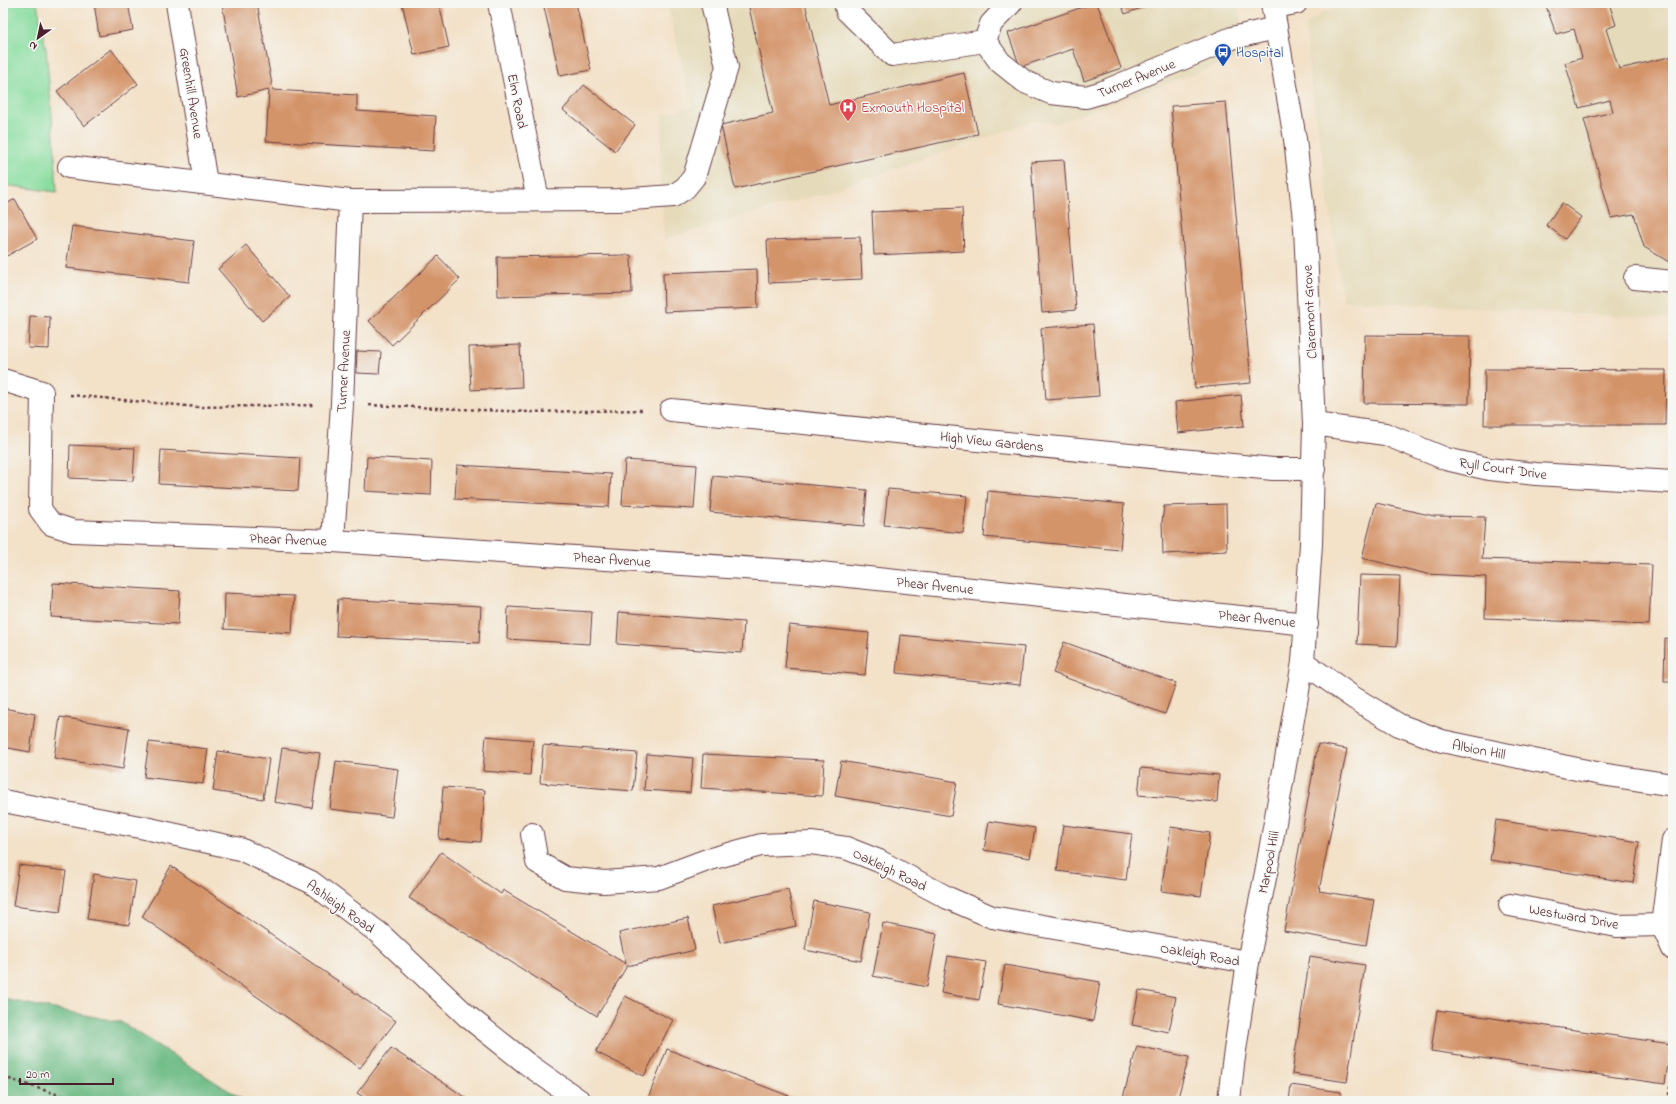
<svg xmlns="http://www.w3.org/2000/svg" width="1676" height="1104" viewBox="0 0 1676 1104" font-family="'Indie Flower',sans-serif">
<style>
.built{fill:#e5daba}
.green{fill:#88dd9f;stroke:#697e65}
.forest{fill:#6ebc86;stroke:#5c6e58}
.building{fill:#d4946a}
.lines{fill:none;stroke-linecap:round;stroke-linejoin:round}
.minor-casing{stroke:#633c43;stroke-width:24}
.path{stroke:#633c43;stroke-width:2.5;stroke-dasharray:3 3;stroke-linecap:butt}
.minor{stroke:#fff;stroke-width:22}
.labels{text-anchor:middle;stroke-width:3;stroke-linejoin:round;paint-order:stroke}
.transit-label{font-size:14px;fill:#164399;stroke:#f6f6f2;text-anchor:start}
.street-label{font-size:14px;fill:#4a1f2b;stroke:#f6f6f2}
.health-label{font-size:14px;fill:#be3a42;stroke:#f6f6f2;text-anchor:start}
</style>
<rect width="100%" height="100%" fill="#f6f6f2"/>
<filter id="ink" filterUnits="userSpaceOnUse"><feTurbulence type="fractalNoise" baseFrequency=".025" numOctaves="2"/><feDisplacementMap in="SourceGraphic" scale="8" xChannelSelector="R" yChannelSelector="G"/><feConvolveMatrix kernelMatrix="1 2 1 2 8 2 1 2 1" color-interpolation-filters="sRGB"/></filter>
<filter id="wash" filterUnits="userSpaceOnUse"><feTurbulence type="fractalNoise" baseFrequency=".012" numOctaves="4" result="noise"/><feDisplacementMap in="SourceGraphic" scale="16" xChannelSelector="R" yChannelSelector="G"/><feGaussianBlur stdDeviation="0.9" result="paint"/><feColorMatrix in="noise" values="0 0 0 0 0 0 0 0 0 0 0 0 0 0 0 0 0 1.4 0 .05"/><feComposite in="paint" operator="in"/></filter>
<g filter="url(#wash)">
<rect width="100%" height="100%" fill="#f3e1c8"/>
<g class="built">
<polygon points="667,3 1237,3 1249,54 1054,124 1037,120 827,192 664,239 660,172 663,115 692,106"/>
<polygon points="1365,3 1673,3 1673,318 1618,316 1343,300 1309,70 1306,25 1324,11"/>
</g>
<polygon class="green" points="3,3 37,3 46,49 54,138 57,192 3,185"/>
<polygon class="forest" points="3,999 121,1022 245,1101 3,1101"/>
<g id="blocks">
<g class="building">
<polygon points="94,3 128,3 133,30 99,36"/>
<polygon points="222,3 257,3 273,90 357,95 357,111 436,116 434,151 266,141 269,90 238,97"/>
<polygon points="402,3 439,3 449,47 414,55"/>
<polygon points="543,3 576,3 591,70 560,76"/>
<polygon points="748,3 805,3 829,105 964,73 978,134 735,189 721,125 773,113"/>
<polygon points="1094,3 1097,3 1121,68 1084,81 1073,49 1020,67 1008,33"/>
<polygon points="1121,3 1155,3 1125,14"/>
<polygon points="1545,3 1609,3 1616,25 1606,29 1619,69 1673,56 1673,261 1669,262 1644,247 1634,214 1611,218 1584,119 1613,112 1610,100 1579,108 1565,63 1582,58 1574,29 1556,34"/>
<polygon points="111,49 138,84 84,126 57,91"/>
<polygon points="584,85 635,125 615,151 563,110"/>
<polygon points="1226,102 1251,383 1195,388 1171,106"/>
<polygon points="1064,160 1076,310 1042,313 1031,162"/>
<polygon points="15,199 37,239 3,258 3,206"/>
<polygon points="1562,203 1581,217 1565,239 1546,225"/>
<polygon points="962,208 964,251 874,255 872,212"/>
<polygon points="72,226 194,241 189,282 66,268"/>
<polygon points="860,237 862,279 769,283 767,240"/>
<polygon points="246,245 290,297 262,321 218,269"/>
<polygon points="631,255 632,293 498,296 497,257"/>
<polygon points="438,256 460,279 392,345 369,321"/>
<polygon points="757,269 758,308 664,312 663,273"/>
<polygon points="30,316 50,317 49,349 28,348"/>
<polygon points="1093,324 1099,396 1046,400 1041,328"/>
<polygon points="1365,335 1470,336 1469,404 1364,403"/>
<polygon points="520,345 522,387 471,390 469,347"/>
<polygon points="357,351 381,352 379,374 356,373"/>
<polygon points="1485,369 1666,370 1665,425 1484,425"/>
<polygon points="1241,395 1244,426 1178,433 1175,402"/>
<polygon points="70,445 135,448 133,481 69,478"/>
<polygon points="161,450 300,458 298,491 159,484"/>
<polygon points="367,457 432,461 431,495 365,491"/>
<polygon points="625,460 697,465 694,509 622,505"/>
<polygon points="457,465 611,474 609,507 455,499"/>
<polygon points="713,476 867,490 864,526 710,512"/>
<polygon points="888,489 967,496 963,533 884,525"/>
<polygon points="988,491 1124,504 1120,550 984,537"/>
<polygon points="1376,503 1434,516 1485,517 1482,559 1652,565 1649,625 1485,618 1486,577 1427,574 1362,558"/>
<polygon points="1226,504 1227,551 1163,554 1162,522 1164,506"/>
<polygon points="1360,575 1400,576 1397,646 1357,644"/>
<polygon points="53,583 180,591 178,624 51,617"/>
<polygon points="225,593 294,596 292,633 224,629"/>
<polygon points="338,599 481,606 479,643 336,636"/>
<polygon points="508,607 592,612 590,644 507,639"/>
<polygon points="619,612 744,622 742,653 617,644"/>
<polygon points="789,625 869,633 865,675 785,668"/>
<polygon points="900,635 1024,647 1020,685 896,673"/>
<polygon points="1665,638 1673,639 1673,681 1664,681"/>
<polygon points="1064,642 1176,683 1165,714 1053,673"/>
<polygon points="3,708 35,714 30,752 3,747"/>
<polygon points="60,717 129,728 123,769 54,758"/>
<polygon points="486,736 533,740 530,775 483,771"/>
<polygon points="149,742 208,749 203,784 144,777"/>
<polygon points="1318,744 1347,749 1319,891 1374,900 1366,945 1284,931"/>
<polygon points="543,745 637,753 633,791 540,783"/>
<polygon points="282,748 320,753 312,808 274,802"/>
<polygon points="218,751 269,759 263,799 213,791"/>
<polygon points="647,754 693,758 690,793 644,790"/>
<polygon points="703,754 824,760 822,796 701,788"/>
<polygon points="336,761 398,769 392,817 330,809"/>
<polygon points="841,761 957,782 951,816 835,796"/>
<polygon points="1141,768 1219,775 1217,802 1138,795"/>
<polygon points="443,787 485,790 481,842 439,839"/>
<polygon points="1496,820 1639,842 1633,883 1490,860"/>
<polygon points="989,821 1035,828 1030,858 984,850"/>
<polygon points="1063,825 1132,834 1126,880 1057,871"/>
<polygon points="1171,827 1210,833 1201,896 1161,891"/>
<polygon points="441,852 501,894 503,890 626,964 619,933 688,918 695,950 627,966 597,1016 409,898"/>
<polygon points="19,865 66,871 60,912 13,906"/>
<polygon points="171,866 396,1021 360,1068 142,917"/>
<polygon points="94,874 136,881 129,925 87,919"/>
<polygon points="788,889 796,926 720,943 712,906"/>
<polygon points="814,901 870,912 861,961 805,950"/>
<polygon points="883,923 937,934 927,987 873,976"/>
<polygon points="948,956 986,962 979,1000 941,993"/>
<polygon points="1310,956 1365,965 1347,1082 1292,1074"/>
<polygon points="1005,965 1100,982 1093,1021 998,1004"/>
<polygon points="1139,990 1176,997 1169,1032 1132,1025"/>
<polygon points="625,996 673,1020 644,1076 596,1052"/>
<polygon points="1437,1010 1671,1044 1665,1084 1431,1051"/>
<polygon points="1137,1046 1189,1057 1177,1101 1122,1101"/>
<polygon points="391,1048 471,1101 370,1101 357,1093"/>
<polygon points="667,1049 802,1101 647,1101"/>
<polygon points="1291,1085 1341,1092 1340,1101 1289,1101"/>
</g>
</g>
</g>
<g filter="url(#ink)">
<use href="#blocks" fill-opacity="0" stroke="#633c43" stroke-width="1"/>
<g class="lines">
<defs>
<g id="minor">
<polyline points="177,3 206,183"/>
<polyline points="499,3 538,200"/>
<polyline points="845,3 847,11 892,55 985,41"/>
<polyline points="1011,3 991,24 985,41 1000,62 1025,82 1051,93 1086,97 1103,92 1232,38 1276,28"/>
<polyline points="1273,7 1296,3"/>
<polyline points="69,167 350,201 618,200 673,196 685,188 694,177 727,67 712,3"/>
<polyline points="1635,278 1673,282"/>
<polyline points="3,380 42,392 40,509 51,524 73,531 333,541 820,573 1307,624"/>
<polyline points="671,410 1273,469 1314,469"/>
<polyline points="1314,424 1385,434 1446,459 1489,469 1536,474 1673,482"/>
<polyline points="333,541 342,404 350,201"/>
<polyline points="1303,662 1354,698 1399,725 1442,741 1601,774 1673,785"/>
<polyline points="3,801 145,828 240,849 311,882 380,934 467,1016 526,1063 580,1101"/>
<polyline points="532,834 537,862 565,878 604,882 659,878 707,860 761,845 811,843 846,848 879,861 948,898 992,917 1248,962"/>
<polyline points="1673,840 1662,925 1673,949"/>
<polyline points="1510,905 1617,926 1662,925"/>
<polyline points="1229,1101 1233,1064 1248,962 1267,868 1303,662 1311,544 1314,424 1305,228 1295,139 1272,3"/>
</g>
</defs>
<use href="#minor" class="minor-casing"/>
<g class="path">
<polyline points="70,395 198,407 314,405"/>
<polyline points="369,405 528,412 644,410"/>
<polyline points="3,1077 78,1101"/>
<polyline points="1668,1101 1673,1068"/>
</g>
<use href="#minor" class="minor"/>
</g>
</g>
<defs>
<symbol id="bus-pin" viewBox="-11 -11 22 30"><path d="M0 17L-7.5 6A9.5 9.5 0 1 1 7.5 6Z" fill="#1a4fb4" stroke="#f6f6f2"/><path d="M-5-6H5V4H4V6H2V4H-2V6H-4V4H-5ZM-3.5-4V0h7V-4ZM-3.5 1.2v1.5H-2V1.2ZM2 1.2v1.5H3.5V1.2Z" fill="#fff"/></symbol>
<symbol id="hospital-pin" viewBox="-11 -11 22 30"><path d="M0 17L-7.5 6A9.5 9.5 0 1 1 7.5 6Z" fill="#e0444e" stroke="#f6f6f2"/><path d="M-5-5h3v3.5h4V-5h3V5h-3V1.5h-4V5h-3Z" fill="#fff"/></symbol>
</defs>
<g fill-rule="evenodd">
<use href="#bus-pin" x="1213" y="42" width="20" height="27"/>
<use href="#hospital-pin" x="838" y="97" width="20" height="27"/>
</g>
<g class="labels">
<g class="transit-label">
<text x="1236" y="57">Hospital</text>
</g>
<g class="street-label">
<text transform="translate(1136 78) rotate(-22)" y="5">Turner Avenue</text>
<text transform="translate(192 93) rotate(81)" y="5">Greenhill Avenue</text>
<text transform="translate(518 101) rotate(79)" y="5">Elm Road</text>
<text transform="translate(1309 312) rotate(-93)" y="5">Claremont Grove</text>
<text transform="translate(343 371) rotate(-87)" y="5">Turner Avenue</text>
<text transform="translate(992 441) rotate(6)" y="5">High View Gardens</text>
<text transform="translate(1503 468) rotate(8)" y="5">Ryll Court Drive</text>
<text transform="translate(288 539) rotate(2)" y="5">Phear Avenue</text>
<text transform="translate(612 559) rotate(4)" y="5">Phear Avenue</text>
<text transform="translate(935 585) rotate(6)" y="5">Phear Avenue</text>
<text transform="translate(1257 618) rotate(6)" y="5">Phear Avenue</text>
<text transform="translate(1479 749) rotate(11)" y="5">Albion Hill</text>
<text transform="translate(1268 862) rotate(-79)" y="5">Marpool Hill</text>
<text transform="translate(890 869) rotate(26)" y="5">Oakleigh Road</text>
<text transform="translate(341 906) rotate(36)" y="5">Ashleigh Road</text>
<text transform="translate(1574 916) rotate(10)" y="5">Westward Drive</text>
<text transform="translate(1200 954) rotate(10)" y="5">Oakleigh Road</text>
</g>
<g class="health-label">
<text x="861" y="112">Exmouth Hospital</text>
</g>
</g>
<rect width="1676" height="1104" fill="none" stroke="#f6f6f2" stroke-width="16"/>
<g transform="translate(38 38) rotate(213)" stroke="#f6f6f2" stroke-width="3" paint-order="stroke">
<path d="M0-3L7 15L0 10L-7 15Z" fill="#4a1f2b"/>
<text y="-6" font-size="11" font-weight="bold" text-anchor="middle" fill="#4a1f2b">N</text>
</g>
<path d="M20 1078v6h93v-6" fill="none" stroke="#4a1f2b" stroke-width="2"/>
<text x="26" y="1078" font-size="12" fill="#4a1f2b" stroke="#f6f6f2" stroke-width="3" paint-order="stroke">20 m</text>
</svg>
